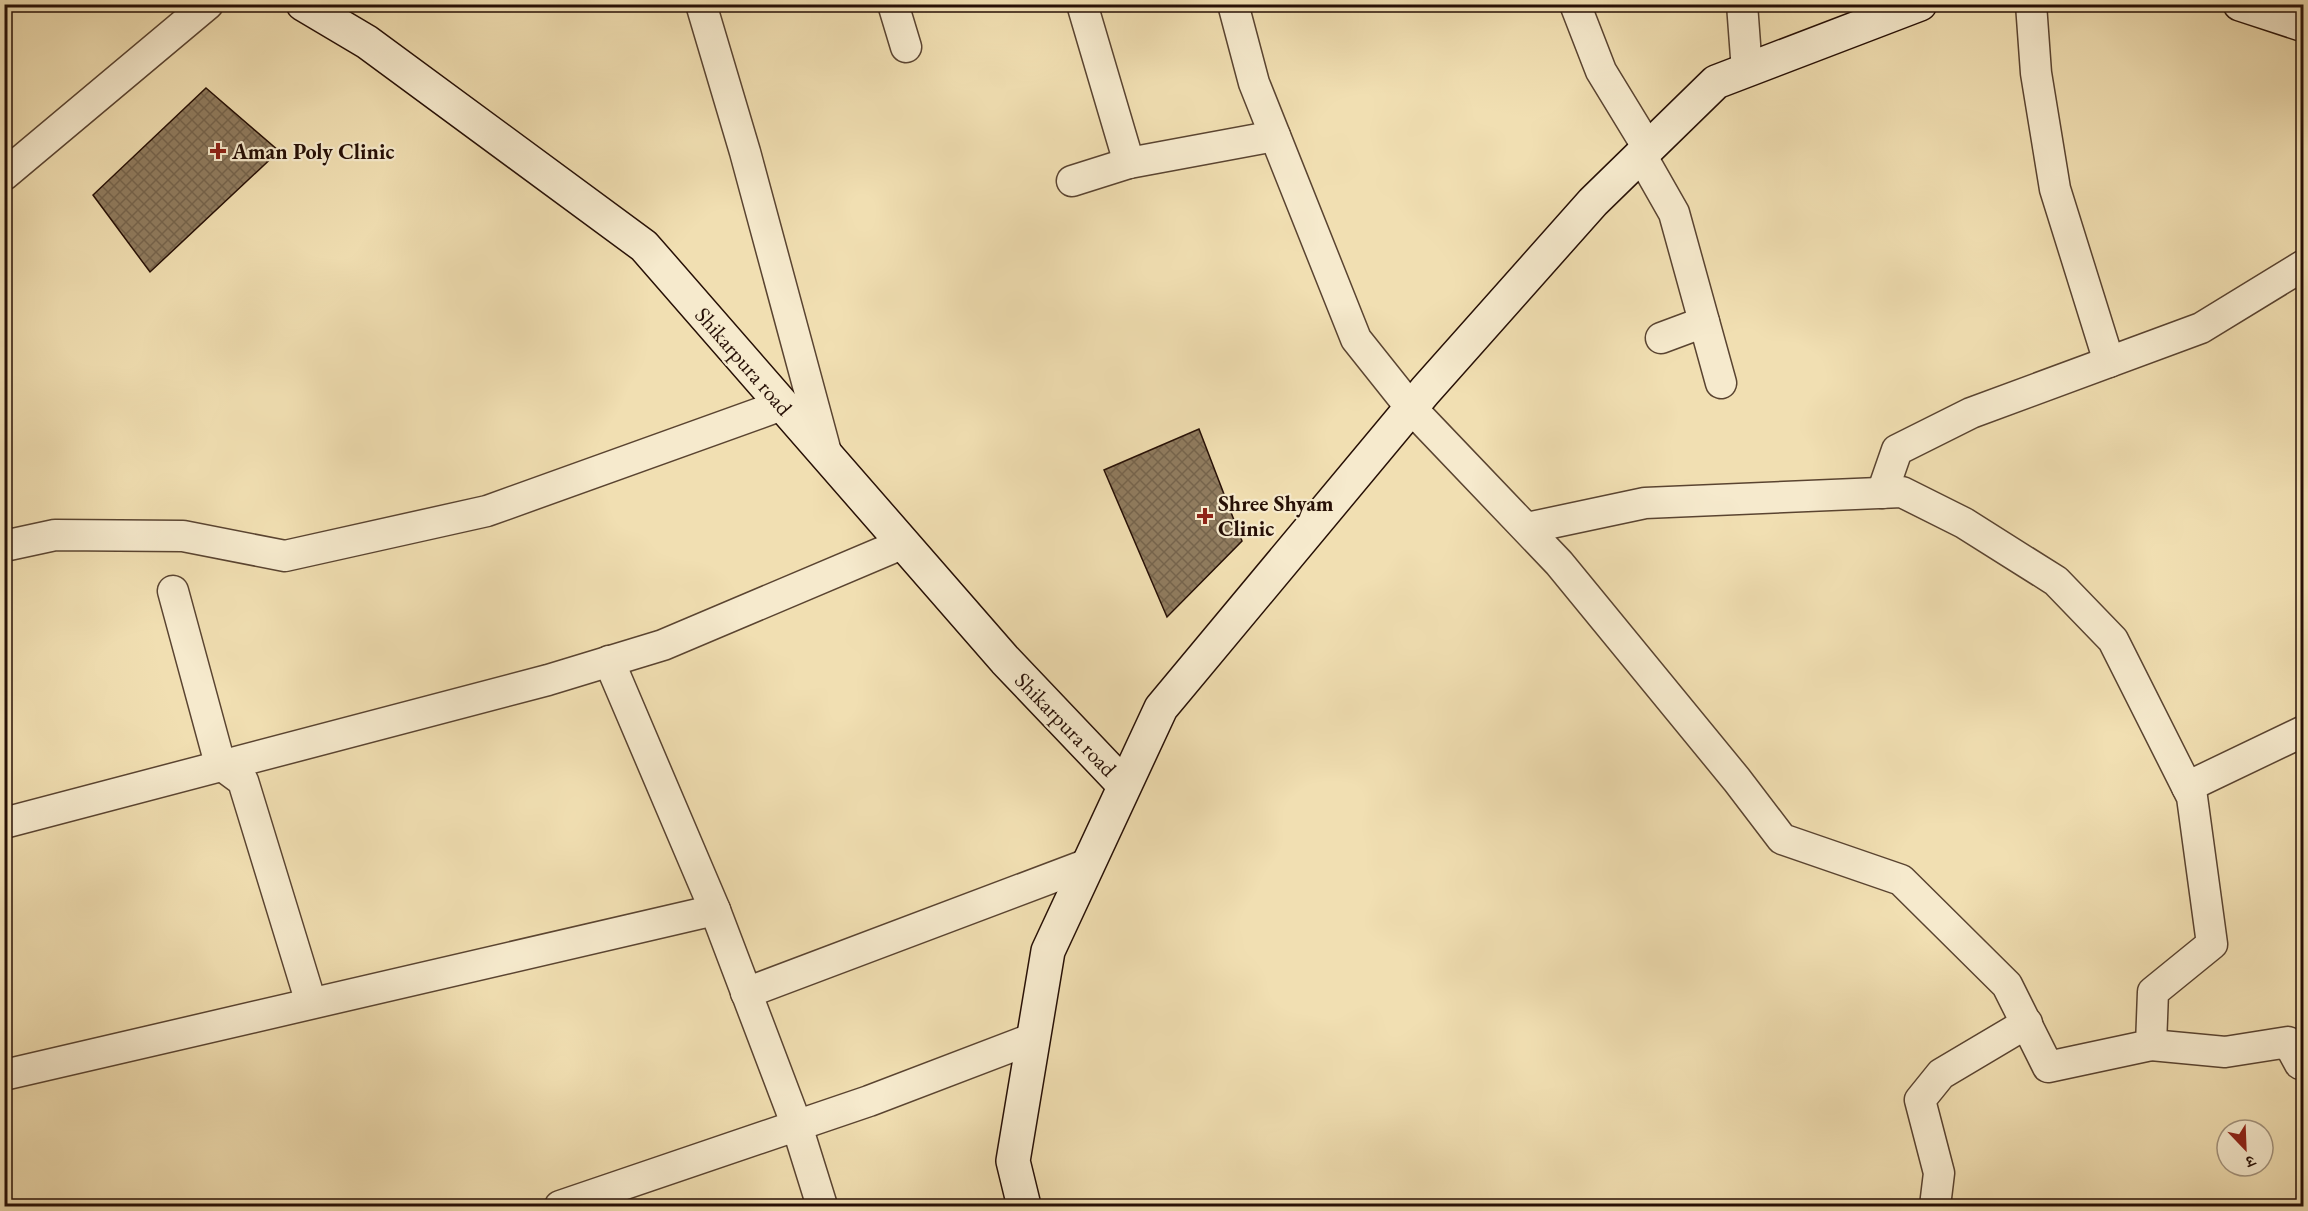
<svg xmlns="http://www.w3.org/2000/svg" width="2308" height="1211" viewBox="0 0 2308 1211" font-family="'EB Garamond','Noto Serif Devanagari',serif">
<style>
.building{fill:url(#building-cross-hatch);stroke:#271006;stroke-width:1.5}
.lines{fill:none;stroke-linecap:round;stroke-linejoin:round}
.street-casing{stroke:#5a4431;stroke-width:33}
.secondary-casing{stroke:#271006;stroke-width:36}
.street{stroke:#f6eacd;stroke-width:30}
.secondary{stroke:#f6eacd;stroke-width:33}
.poi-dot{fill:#8f2418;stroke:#f6eacd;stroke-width:2}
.labels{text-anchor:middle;stroke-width:4.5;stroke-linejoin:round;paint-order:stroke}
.poi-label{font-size:22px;font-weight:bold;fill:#271006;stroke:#f6eacd;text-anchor:start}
.street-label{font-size:22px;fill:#271006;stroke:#f6eacd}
</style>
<defs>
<pattern id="building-cross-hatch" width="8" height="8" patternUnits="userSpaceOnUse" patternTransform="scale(1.5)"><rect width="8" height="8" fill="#907c5f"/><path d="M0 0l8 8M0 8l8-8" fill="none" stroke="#76644c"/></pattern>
</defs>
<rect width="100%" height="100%" fill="#f1dfb2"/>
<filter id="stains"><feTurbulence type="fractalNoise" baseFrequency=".00333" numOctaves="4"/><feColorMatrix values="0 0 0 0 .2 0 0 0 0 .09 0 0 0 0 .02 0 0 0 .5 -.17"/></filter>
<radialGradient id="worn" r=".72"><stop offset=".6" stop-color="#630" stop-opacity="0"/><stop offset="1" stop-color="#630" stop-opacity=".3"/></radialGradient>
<g class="building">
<polygon points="206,88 279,151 150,272 93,195"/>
<polygon points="1199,429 1242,541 1167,617 1104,470"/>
</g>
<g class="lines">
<defs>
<g id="street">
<polyline points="701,4 745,152 827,456"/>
<polyline points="893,4 906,47"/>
<polyline points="1082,4 1129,163"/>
<polyline points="1233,4 1254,83 1356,339 1411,408 1559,563 1737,780 1782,839 1901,880 2007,985 2048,1067 2151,1045 2153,992 2212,944 2192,797 2113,640 2056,581 1964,523 1902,492 1645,503 1527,528"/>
<polyline points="1575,4 1601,71 1648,148"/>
<polyline points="1742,4 1747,71"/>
<polyline points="2031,4 2036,73 2055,189 2109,362"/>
<polyline points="1641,155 1674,213 1721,383"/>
<polyline points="4,175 208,4"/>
<polyline points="1072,181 1129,163 1275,136"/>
<polyline points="1661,338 1704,322"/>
<polyline points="1882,493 1897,450 1971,413 2201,328 2304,265"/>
<polyline points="4,546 55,535 183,536 285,556 487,511 782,405"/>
<polyline points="173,591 220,764 243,781 311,1003"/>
<polyline points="609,661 715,910"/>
<polyline points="2187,787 2304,731"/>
<polyline points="4,823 548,680 663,645 904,543"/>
<polyline points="746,993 1088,864"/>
<polyline points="2151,1045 2225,1052 2288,1042 2300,1064 2304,1063"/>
<polyline points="4,1075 715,910 797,1126 822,1206"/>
<polyline points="560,1206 869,1101 1034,1038"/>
<polyline points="1935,1206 1939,1173 1920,1100 1941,1074 2027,1023"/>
</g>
<g id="secondary">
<polyline points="303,4 367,42 644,246 1005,660 1124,785"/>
<polyline points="2240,4 2304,25"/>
<polyline points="1024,1206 1013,1161 1048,951 1161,708 1425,391 1593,202 1716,82 1920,4"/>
</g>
</defs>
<use href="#street" class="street-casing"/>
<use href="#secondary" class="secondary-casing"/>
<use href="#street" class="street"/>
<use href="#secondary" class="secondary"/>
</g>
<g class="poi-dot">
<path d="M215 142h6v6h6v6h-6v6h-6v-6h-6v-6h6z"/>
<path d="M1202 507h6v6h6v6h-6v6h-6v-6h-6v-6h6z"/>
</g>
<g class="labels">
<g class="poi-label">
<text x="232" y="159">Aman Poly Clinic</text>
<text x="1218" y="511">Shree Shyam<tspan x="1218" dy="25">Clinic</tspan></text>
</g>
<g class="street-label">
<text transform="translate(744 361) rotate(49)" y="8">Shikarpura road</text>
<text transform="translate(1066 724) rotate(46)" y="8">Shikarpura road</text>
</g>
</g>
<rect width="2308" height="1211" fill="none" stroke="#f1dfb2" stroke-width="24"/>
<rect x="6" y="6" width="2296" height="1199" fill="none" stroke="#271006" stroke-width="3"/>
<rect x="12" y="12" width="2284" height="1187" fill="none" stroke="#271006" stroke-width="1.5"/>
<g transform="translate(2245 1148) rotate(157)"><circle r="28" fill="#f6eacd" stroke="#a3937d" stroke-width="1.5"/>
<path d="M0-4.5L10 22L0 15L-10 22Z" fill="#8f2418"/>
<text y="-9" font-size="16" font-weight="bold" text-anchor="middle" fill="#271006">उ</text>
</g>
<rect width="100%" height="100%" filter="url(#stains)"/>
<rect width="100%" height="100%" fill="url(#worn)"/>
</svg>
